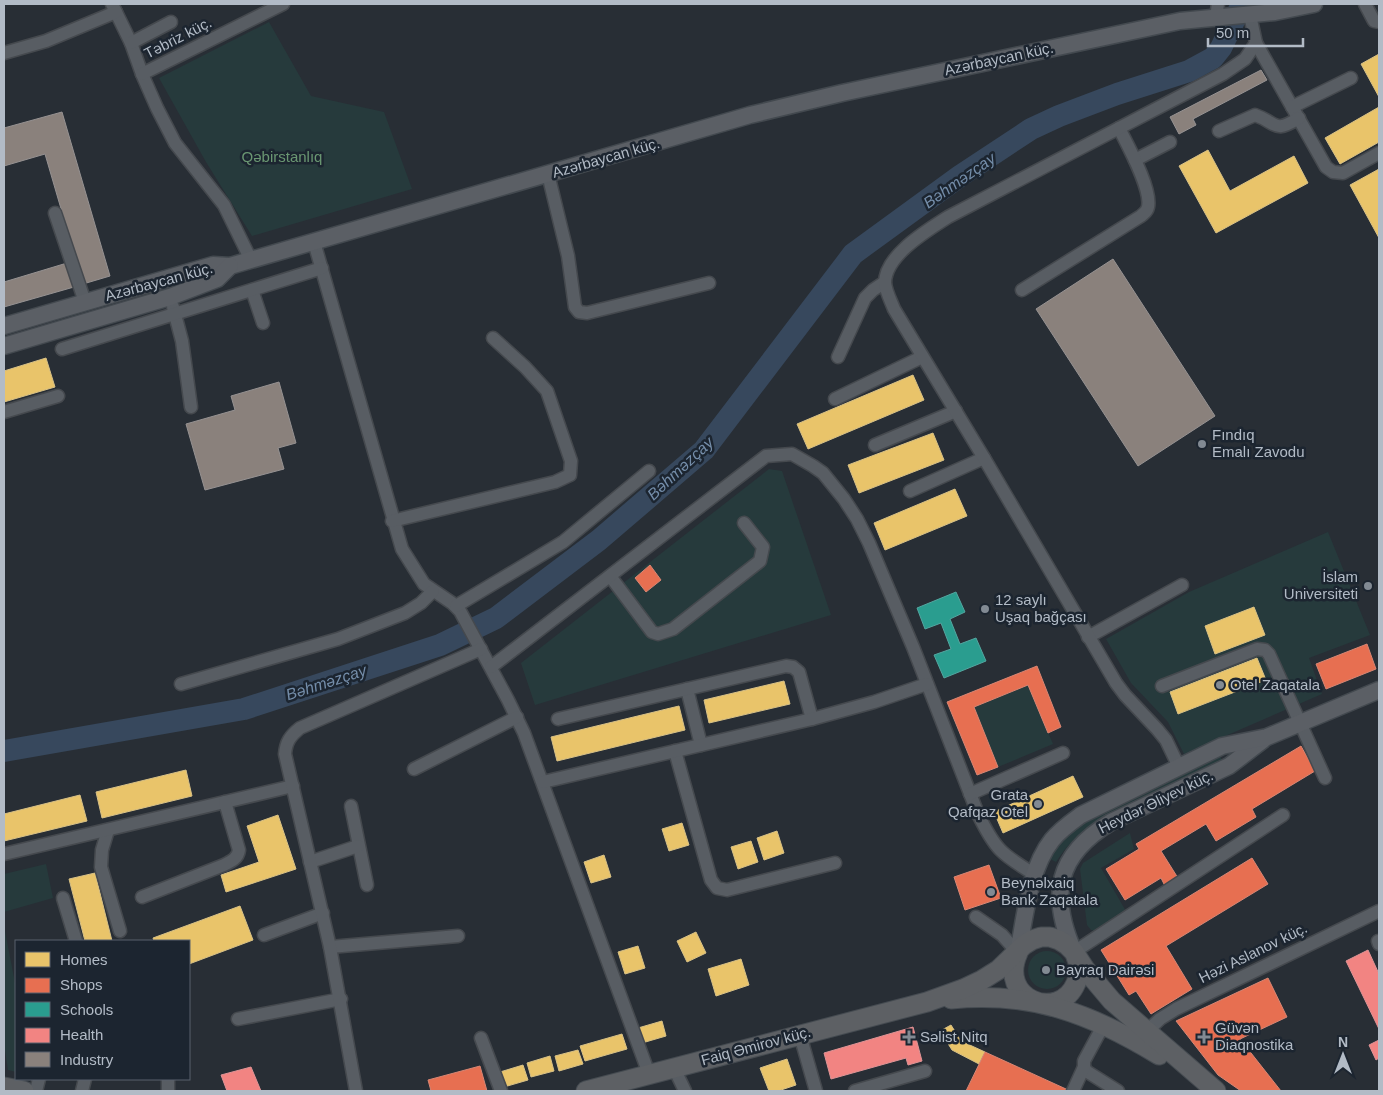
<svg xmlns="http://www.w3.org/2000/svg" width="1383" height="1095" viewBox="0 0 1383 1095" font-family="Arial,sans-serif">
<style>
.green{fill:#263a3c}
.homes{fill:#e9c46a;stroke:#d8c186}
.shops{fill:#e76f51;stroke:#d78674}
.schools{fill:#2a9d8f;stroke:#53a6a0}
.health{fill:#f28482;stroke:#df9496}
.industry{fill:#8a817c;stroke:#969292}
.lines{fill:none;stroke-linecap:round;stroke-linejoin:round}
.river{stroke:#37485d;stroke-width:22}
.minor-casing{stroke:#45494e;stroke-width:15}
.major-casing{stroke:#43494f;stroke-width:19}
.highway-casing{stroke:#454b51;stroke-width:21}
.minor{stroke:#585d63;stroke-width:12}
.major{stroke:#5b5f65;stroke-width:16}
.highway{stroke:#5d6064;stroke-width:19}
.poi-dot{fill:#828a93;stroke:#1c2530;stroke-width:2}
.labels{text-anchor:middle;stroke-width:5;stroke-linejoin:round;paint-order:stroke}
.street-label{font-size:15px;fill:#b2bbc6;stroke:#1c2530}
.park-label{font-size:15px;fill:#6a9772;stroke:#1c2530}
.poi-label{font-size:15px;fill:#b2bbc6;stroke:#1c2530;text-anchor:start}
.water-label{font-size:16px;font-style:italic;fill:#748da9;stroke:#1c2530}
</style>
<rect width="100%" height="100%" fill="#282e35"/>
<g class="green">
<polygon points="269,22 311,96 384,112 412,189 252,236 206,162 159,78"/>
<polygon points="769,469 782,471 831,615 535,705 521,663"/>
<polygon points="1328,532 1370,635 1309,658 1322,694 1184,754 1168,722 1131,683 1106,639 1189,592"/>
<polygon points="1028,685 1053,744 998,767 974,707"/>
<path d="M1219,754L1222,760L1097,823C1078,834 1068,844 1056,862L1050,859C1063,839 1073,829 1094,817Z"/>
<polygon points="1130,833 1134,849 1101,868 1127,913 1096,931 1091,930 1087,925 1080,869 1083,863"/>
<polygon points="46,864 53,898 4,912 4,874"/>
<polygon points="4,926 16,988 16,1072 8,1070 4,1045"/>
<circle cx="1047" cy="970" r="19"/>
</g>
<g class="homes">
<polygon points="1379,54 1379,97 1361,64"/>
<polygon points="1379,107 1379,142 1340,164 1325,138"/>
<polygon points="1208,150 1230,191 1294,156 1308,183 1216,233 1179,166"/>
<polygon points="1379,169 1379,238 1350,185"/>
<polygon points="46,358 55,387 4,402 4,371"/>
<polygon points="913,375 924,400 808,449 797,424"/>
<polygon points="933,433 944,460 859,493 848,465"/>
<polygon points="955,489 967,516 885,550 874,523"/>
<polygon points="1254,607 1265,635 1215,654 1205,626"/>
<polygon points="1257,658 1266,680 1178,714 1170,692"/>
<polygon points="784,681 790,704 709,723 704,700"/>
<polygon points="679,706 685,730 557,761 551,737"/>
<polygon points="186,770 192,796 102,818 96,792"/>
<polygon points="1073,776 1083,797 1003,833 994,812"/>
<polygon points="80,795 87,821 4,841 4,814"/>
<polygon points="278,815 296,869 226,892 221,875 259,862 247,826"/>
<polygon points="682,823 689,845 669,851 662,829"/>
<polygon points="777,831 784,853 764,860 757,838"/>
<polygon points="751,841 758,862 738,869 731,847"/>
<polygon points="604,855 611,877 591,883 584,862"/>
<polygon points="95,873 112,941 85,941 69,879"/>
<polygon points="240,906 253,940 189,964 189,941 154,941 153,938"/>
<polygon points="696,932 706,953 687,962 677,941"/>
<polygon points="638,946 645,968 625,974 618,952"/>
<polygon points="741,959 749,985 716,996 708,969"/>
<polygon points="662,1021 666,1036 642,1043 638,1028"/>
<polygon points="951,1025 961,1041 985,1052 979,1064 952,1050 940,1031"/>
<polygon points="622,1034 627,1049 585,1061 580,1046"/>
<polygon points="578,1050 583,1064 559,1071 555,1056"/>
<polygon points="550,1056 554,1071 531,1077 527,1063"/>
<polygon points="787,1059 796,1085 778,1091 769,1091 760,1068"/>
<polygon points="523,1065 528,1080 504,1087 500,1072"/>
</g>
<g class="shops">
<polygon points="650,565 661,580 646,592 635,578"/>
<polygon points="1367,644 1376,669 1326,689 1316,664"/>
<polygon points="1037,666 1061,727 1048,733 1028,685 974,707 998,767 977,775 947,702"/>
<polygon points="1301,746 1315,771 1252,809 1256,817 1216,841 1206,824 1161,851 1178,878 1165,886 1161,878 1125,900 1106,869 1139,849 1136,844"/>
<polygon points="1252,858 1268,884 1166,946 1192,989 1151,1014 1136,991 1129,995 1101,950"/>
<polygon points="989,865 1001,898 965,910 954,877"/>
<polygon points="1268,978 1287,1017 1240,1039 1281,1091 1241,1091 1218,1075 1176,1021"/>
<polygon points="985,1052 1066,1089 1066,1091 966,1091"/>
<polygon points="480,1066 487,1091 431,1091 428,1080"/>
</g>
<polygon class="schools" points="956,592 965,612 950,619 960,644 976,638 986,661 944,678 934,655 951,649 941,623 925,629 917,608"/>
<g class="health">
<polygon points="1368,950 1379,974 1379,1029 1346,961"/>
<polygon points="913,1027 922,1061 908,1065 906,1058 831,1079 824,1053"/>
<polygon points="1379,1040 1379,1058 1376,1060 1369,1045"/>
<polygon points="251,1067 261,1091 227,1091 221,1075"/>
</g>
<g class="industry">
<polygon points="1261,70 1267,80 1193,119 1196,125 1179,134 1170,117"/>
<polygon points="62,112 110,276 83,284 45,154 4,166 4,128"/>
<polygon points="1113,259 1215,416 1138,466 1036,309"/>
<polygon points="67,263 74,287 4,307 4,282"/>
<polygon points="279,382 296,443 278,448 284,469 205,490 186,424 235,410 231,396"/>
</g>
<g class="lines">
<polyline class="river" points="4,751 244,709 440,645 496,618 599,540 704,450 853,254 960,176 1031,129 1059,116 1117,94 1189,71 1213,58 1221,48 1242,4"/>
<defs>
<g id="minor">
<polyline points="112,4 131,43 142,74 157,108 175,143 224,205 251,260"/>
<polyline points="1365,4 1374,21 1379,22"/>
<polyline points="1216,17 1218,4"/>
<polyline points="131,43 171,22"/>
<polyline points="1256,43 1326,167 1333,172 1343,173 1379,153"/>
<polyline points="4,53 46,41 116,12"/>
<polyline points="142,74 283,4"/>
<polyline points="1292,107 1351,78"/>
<path d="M1219,131L1255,115C1278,123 1273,134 1299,118"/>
<polyline points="1135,160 1170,142"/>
<polyline points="548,174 568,256 575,307 579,312 587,313 709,283"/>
<polyline points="55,213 85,302"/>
<polyline points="314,242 402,549 424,584 452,603 460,611 508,700 524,733 649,1074"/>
<polyline points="252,290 263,323"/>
<path d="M1022,290L1141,216C1144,213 1147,212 1148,207C1152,189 1128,146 1119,128"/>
<polyline points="173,307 182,341 191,407"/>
<polyline points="62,349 322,268"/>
<polyline points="838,357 865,298 873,290 885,282"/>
<polyline points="835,399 922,357"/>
<polyline points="4,412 58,396"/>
<polyline points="875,445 956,411"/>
<polyline points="910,491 984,458"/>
<polyline points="392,521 555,482 570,475 571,461 547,391 525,367 493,338"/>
<polyline points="610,576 652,632 658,634 673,629 760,561 763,547 744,523"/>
<polyline points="456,606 563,542 649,471"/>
<polyline points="1088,637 1182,585"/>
<path d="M491,667L766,456L792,454L813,466L823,473L844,499L857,519L869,543L913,647L978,814C995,849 1001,854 1034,874"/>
<polyline points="181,684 338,639 405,613 421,603 433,591"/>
<polyline points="1162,686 1257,649 1265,650 1269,654 1325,778"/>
<polyline points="687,689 701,745"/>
<polyline points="558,719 786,666 793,667 799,672 812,719"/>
<polyline points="675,751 711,880 717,888 727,890 835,863"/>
<path d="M1179,767L1166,740L1157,729L1125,695L1116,683L984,458L894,309C891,301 886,292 885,283C885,255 928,230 948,217L1223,74L1245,59L1256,43L1250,15"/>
<polyline points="414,769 517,717"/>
<polyline points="543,782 812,719 874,702 927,684"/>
<polyline points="970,794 1063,753"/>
<polyline points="351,806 367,885"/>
<polyline points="108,830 102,850 101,867 120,931"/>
<polyline points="4,854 293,786"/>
<polyline points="310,862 358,846"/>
<path d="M142,897L224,865C232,861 238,858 239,850L225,802"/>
<polyline points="63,898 76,941"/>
<polyline points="976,917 1002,935 1018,953"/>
<polyline points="264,935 323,913"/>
<polyline points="1378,941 1379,944"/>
<polyline points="330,947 458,936"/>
<polyline points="1074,952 1283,815"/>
<polyline points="238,1019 341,999"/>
<polyline points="1146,1032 1160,1019 1176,1009 1379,911"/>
<polyline points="800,1035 816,1091"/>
<polyline points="481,1038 501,1091"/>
<polyline points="1084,1067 1086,1071 1118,1091"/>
<polyline points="674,1068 685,1091"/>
<polyline points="36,1091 39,1079"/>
<polyline points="82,1091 85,1079"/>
<polyline points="168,1091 168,1079"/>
<path d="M356,1091L330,947L285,754C286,742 290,736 300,728L481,649"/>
<polyline points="855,1091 925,1071"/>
<polyline points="1073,1091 1084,1067 1084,1061 1104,1024"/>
</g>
<g id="major">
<polyline points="4,326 213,265 230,266 750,115 842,93 1180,21 1275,12 1314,4"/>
<polyline points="4,346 170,297 217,279 230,266"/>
<path d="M1074,952C1049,895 1056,855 1111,822L1229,766L1263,740"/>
<path d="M1018,953C1025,917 1029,869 1052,840C1060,830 1070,823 1081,815L1222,746L1267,737L1379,690"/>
</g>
<g id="highway">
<path d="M1018,953C997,999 1059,1023 1076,983C1080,975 1080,965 1076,957"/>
<path d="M951,999C1032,991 1092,1014 1159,1055"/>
<polyline points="4,1087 24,1091"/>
<polyline points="586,1091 927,1002 963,989 982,980 998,970 1024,945 1032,940 1041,937 1050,937 1059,940 1067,945 1074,952 1085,969 1112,1001 1216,1091"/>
</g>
</defs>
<use href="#minor" class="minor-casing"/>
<use href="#major" class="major-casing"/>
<use href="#highway" class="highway-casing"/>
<use href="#minor" class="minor"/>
<use href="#major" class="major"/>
<use href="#highway" class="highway"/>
</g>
<g class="poi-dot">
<circle cx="1202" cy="444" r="5"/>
<circle cx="1368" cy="586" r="5"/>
<circle cx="985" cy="609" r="5"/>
<circle cx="1220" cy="685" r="5"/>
<circle cx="1038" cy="804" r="5"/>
<circle cx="991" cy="892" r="5"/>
<circle cx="1046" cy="970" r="5"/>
<path d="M906.5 1029.5h5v5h5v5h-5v5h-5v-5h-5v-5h5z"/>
<path d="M1201.5 1029.5h5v5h5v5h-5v5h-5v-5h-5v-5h5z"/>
</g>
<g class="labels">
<g class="street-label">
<text transform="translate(178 38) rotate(-27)" y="5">Təbriz küç.</text>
<text transform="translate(999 59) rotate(-12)" y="5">Azərbaycan küç.</text>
<text transform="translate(606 158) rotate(-16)" y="5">Azərbaycan küç.</text>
<text transform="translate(159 282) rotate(-15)" y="5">Azərbaycan küç.</text>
<text transform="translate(1156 802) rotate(-26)" y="5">Heydər Əliyev küç.</text>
<text transform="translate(1253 953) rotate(-26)" y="5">Həzi Aslanov küç.</text>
<text transform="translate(756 1046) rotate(-15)" y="5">Faiq Əmirov küç.</text>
</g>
<g class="park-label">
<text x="282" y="162">Qəbirstanlıq</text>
</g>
<g class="poi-label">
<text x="1212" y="440">Fındıq<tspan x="1212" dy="17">Emalı Zavodu</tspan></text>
<text x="1358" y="582" text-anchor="end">İslam<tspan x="1358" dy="17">Universiteti</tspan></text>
<text x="995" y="605">12 saylı<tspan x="995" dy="17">Uşaq bağçası</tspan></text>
<text x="1230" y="690">Otel Zaqatala</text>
<text x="1028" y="800" text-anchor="end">Grata<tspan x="1028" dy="17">Qafqaz Otel</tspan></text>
<text x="1001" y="888">Beynəlxaiq<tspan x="1001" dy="17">Bank Zaqatala</tspan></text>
<text x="1056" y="975">Bayraq Dairəsi</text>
<text x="1215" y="1033">Güvən<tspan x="1215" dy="17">Diaqnostika</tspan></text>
<text x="920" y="1042">Səlist Nitq</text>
</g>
<g class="water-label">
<text transform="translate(959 180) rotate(-35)" y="6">Bəhməzçay</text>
<text transform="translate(680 468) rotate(-43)" y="6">Bəhməzçay</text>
<text transform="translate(326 682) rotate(-18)" y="6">Bəhməzçay</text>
</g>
</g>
<rect width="1383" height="1095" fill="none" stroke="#b2bbc6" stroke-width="10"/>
<rect x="15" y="940" width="175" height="140" fill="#1c2530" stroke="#58616c"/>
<rect x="25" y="952" width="25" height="15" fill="#e9c46a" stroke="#58616c"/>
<text x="60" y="965" font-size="15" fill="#b2bbc6">Homes</text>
<rect x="25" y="978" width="25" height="15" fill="#e76f51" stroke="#58616c"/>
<text x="60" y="990" font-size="15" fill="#b2bbc6">Shops</text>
<rect x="25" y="1002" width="25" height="15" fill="#2a9d8f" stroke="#58616c"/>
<text x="60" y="1015" font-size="15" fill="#b2bbc6">Schools</text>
<rect x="25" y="1028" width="25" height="15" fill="#f28482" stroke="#58616c"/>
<text x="60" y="1040" font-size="15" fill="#b2bbc6">Health</text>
<rect x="25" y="1052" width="25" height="15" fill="#8a817c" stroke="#58616c"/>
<text x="60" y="1065" font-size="15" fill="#b2bbc6">Industry</text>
<g transform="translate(1343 1055)" stroke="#1c2530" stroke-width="4" paint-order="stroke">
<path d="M0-4L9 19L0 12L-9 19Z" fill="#b2bbc6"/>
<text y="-8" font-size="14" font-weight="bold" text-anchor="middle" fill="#b2bbc6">N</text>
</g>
<path d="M1208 38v8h95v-8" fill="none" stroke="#b2bbc6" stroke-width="2.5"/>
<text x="1216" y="38" font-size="15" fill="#b2bbc6" stroke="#1c2530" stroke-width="4" paint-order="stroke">50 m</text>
</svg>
